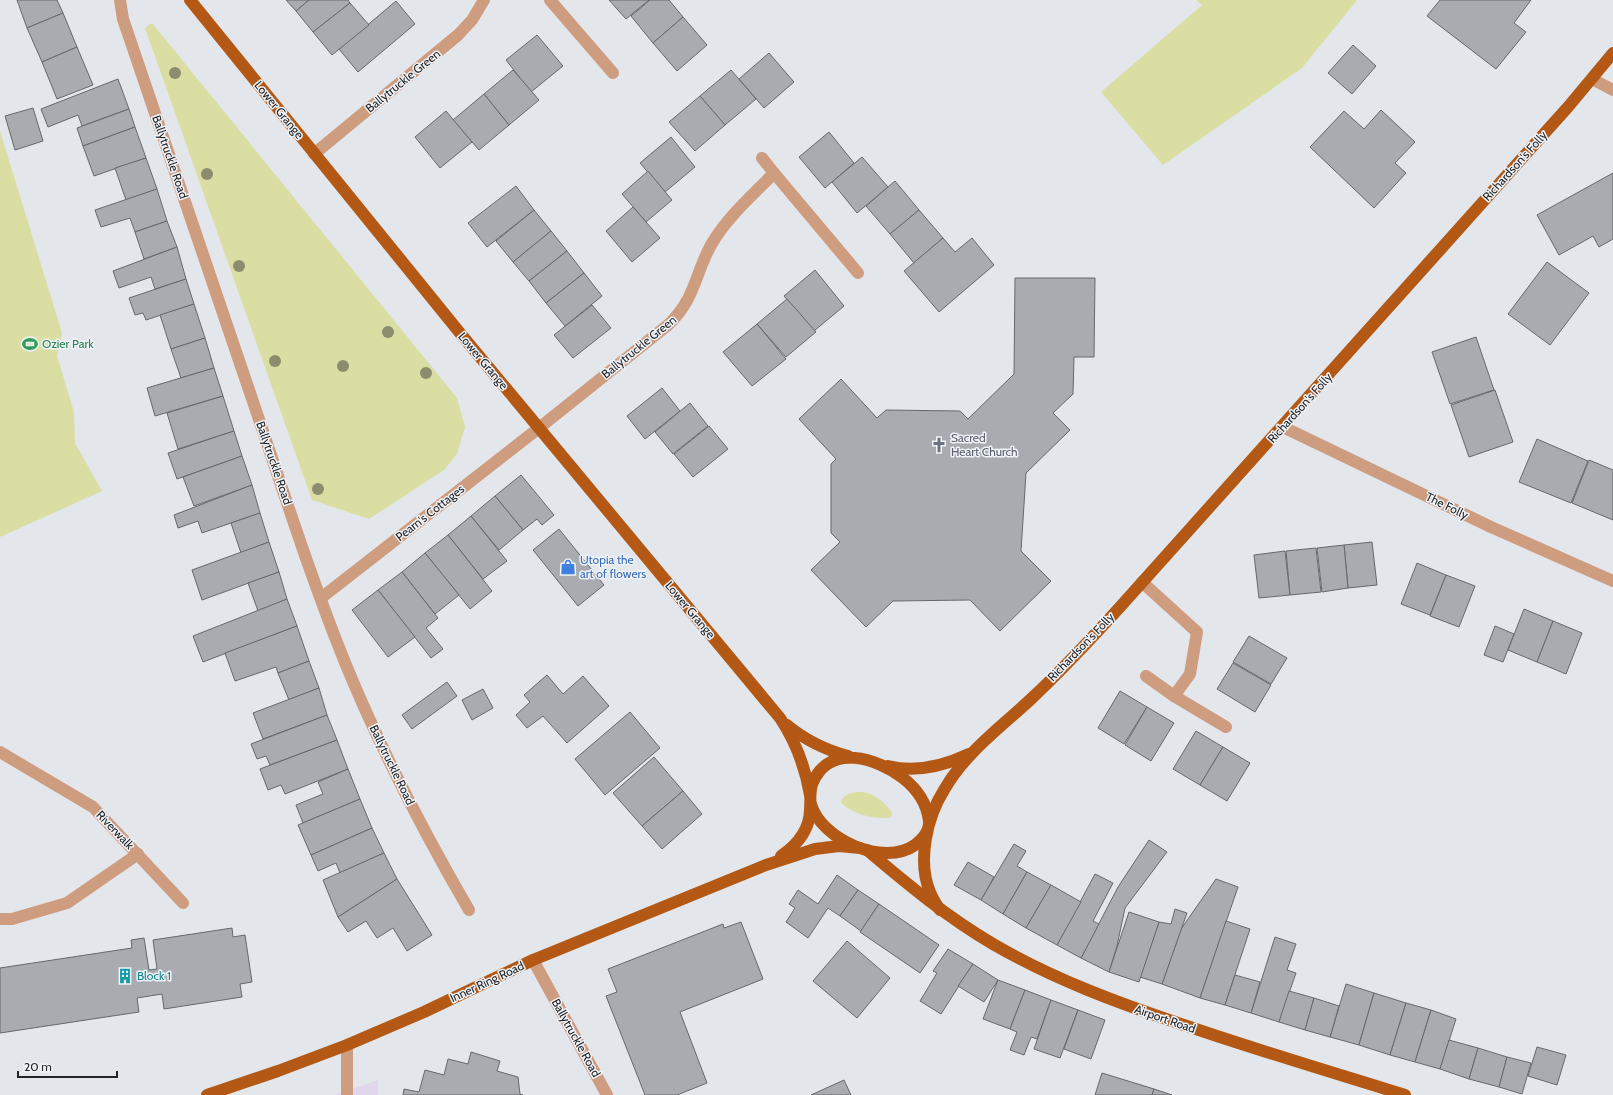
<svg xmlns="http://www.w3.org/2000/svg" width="1613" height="1095" viewBox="0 0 1613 1095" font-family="Cabin,sans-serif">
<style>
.education{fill:#e1d7ec}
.green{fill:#dadea2}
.building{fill:#a8abb0;stroke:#65686d}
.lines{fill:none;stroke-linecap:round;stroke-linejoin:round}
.minor{stroke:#ce9c7f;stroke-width:12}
.major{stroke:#b35915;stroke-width:12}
.tree{fill:#8b8d6e}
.labels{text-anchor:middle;stroke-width:3;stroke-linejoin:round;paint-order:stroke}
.street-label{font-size:12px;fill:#232426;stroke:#f0f3f8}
.leisure-label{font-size:12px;fill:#27864d;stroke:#f0f3f8;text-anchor:start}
.worship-label{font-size:12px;fill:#5b616d;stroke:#f0f3f8;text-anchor:start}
.shop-label{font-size:12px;fill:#366cbe;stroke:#f0f3f8;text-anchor:start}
.culture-label{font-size:12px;fill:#0d838f;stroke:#f0f3f8;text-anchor:start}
</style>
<rect width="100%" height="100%" fill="#e3e6eb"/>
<polygon class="education" points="378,1080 378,1095 335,1095"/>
<g class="green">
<polygon points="1196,0 1357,0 1302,68 1163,165 1101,92 1202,5"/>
<polygon points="152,23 457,398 465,427 457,454 444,470 369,519 312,500 145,28"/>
<polygon points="0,131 62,333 57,356 74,412 75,443 102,491 0,537"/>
<path d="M862,792C875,794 883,801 891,811L892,814L891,817C877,821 849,813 841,802C843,793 854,792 862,792Z"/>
</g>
<g class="building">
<polygon points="17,0 57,0 63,13 27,28"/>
<polygon points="286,0 309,0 296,11"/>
<polygon points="309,0 348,0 350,3 313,32 296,11"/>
<polygon points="609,0 649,0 626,19"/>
<polygon points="650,0 669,0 683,17 653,43 631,16"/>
<polygon points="1440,0 1531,0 1514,23 1526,32 1496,69 1427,16"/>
<polygon points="396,1 415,24 358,72 339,49"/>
<polygon points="350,3 369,25 332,55 313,32"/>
<polygon points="63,13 77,47 42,62 27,28"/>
<polygon points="683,17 707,45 677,71 653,43"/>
<polygon points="537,35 563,66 531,92 506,60"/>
<polygon points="1353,45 1376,66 1352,94 1328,73"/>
<polygon points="77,47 93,85 57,99 42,62"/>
<polygon points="769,53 794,82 764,108 739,79"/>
<polygon points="513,70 539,100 509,125 484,94"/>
<polygon points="731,70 756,99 725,125 700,96"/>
<polygon points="118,79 129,109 82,126 78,115 48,127 41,109"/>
<polygon points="484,94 509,125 479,150 453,120"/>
<polygon points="700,96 725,125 695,151 669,122"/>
<polygon points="33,108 43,141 15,150 5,116"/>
<polygon points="129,109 135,127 83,146 77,128"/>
<polygon points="1381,110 1415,142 1395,163 1406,173 1374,208 1310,147 1344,111 1364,129"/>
<polygon points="446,111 472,142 440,168 415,137"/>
<polygon points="135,127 146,158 94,176 83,146"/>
<polygon points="829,132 854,163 825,188 799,157"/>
<polygon points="671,137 695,167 665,192 640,163"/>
<polygon points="862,157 888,187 857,213 832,182"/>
<polygon points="146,158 157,189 126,200 115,168"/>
<polygon points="648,171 672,200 646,222 622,194"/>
<polygon points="1613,173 1613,239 1599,247 1593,236 1559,255 1537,215"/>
<polygon points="895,181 919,210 890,234 866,206"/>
<polygon points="516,186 534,210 487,247 468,223"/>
<polygon points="157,189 167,221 135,232 130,218 101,227 95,210"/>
<polygon points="633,207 660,238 632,262 606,231"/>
<polygon points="534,210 551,231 513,262 496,241"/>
<polygon points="919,210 943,238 914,263 890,234"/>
<polygon points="167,221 177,247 144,259 135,232"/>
<polygon points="551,231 567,251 529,281 513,262"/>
<polygon points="943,238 955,252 972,238 994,265 939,312 904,271"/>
<polygon points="177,247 186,279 155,289 151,277 119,288 113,271"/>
<polygon points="567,251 584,273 546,303 529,281"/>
<polygon points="1547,262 1589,293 1550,345 1508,314"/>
<polygon points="815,270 844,306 814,331 784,296"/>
<polygon points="584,273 602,296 565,326 546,303"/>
<polygon points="1015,278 1095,278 1094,357 1074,357 1073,394 1053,413 1070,430 1026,473 1021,551 1051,581 1000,631 970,600 893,601 866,627 811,570 840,542 831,533 831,464 836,459 799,419 841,379 877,418 886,410 960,411 968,419 1014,374"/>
<polygon points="186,279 194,304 146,320 143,313 135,315 129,298"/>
<polygon points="787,299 816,332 786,357 757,324"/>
<polygon points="194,304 205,338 171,349 160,315"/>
<polygon points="592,305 611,328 573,358 554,335"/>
<polygon points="757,324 786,359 752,386 723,352"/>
<polygon points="1476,337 1494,390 1450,404 1432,352"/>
<polygon points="205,338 214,368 181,378 171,349"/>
<polygon points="214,368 223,396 155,416 147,388"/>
<polygon points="662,388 680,411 645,439 627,416"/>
<polygon points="1495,390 1513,442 1469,457 1451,405"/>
<polygon points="223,396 234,431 178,449 167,413"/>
<polygon points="690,403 708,426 673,454 655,432"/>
<polygon points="709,426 728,449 693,477 674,454"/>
<polygon points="234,431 242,456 177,479 168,453"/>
<polygon points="1537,439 1588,461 1571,503 1519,482"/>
<polygon points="242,456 252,485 194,506 183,477"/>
<polygon points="1589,460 1613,470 1613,520 1572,503"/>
<polygon points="521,475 554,515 542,525 537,519 523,530 495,496"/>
<polygon points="252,485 260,513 202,533 198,521 178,528 174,515"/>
<polygon points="495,496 523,530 499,550 471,516"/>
<polygon points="260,513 269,542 241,553 231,523"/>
<polygon points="471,516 507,561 483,579 448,535"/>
<polygon points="559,529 604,585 578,606 533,550"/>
<polygon points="448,535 492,591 470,609 425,553"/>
<polygon points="269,542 279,572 202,600 192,570"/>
<polygon points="1372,542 1377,585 1348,588 1344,545"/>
<polygon points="1344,545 1348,588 1322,592 1317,548"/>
<polygon points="1316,548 1321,592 1290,595 1286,551"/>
<polygon points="1285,551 1290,595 1259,598 1254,555"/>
<polygon points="425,553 459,595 435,614 402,572"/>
<polygon points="1417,563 1446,575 1430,615 1401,604"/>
<polygon points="279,572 287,599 258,611 248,583"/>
<polygon points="402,572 438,618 426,628 443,649 431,658 378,590"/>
<polygon points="1446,575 1475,586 1459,627 1430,616"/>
<polygon points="378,590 415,637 388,657 352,610"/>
<polygon points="287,599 297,626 203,662 193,636"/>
<polygon points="1524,609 1553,621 1537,662 1508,650"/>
<polygon points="1553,621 1582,633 1566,674 1537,662"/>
<polygon points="297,626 309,661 278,673 276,667 235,681 225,653"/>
<polygon points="1495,626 1514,634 1503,662 1484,655"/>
<polygon points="1249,636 1287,658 1271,684 1233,662"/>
<polygon points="309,661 319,688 289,700 278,673"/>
<polygon points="1233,663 1271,685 1255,712 1217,689"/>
<polygon points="547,675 563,694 583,676 609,706 567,743 543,716 527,728 516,715 530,702 524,695"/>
<polygon points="447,682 457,696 412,729 402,715"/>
<polygon points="319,688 327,715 263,739 253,713"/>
<polygon points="483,689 493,708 472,720 462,700"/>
<polygon points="1120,691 1147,707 1124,744 1098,728"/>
<polygon points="1147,707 1174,723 1151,761 1125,745"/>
<polygon points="630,712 660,748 605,795 575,759"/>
<polygon points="327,715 337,740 270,765 266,756 257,759 251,744"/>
<polygon points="1196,731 1223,747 1200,785 1173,769"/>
<polygon points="337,740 348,769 285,794 281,785 268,790 260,769"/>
<polygon points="1223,747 1250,763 1227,801 1200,785"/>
<polygon points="654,757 683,791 642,826 613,793"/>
<polygon points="348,769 360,799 303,823 296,805 323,794 318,782"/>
<polygon points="683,791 702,814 662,849 642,826"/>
<polygon points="360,799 372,828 311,855 298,825"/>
<polygon points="372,828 384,853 340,873 336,863 318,871 311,855"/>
<polygon points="1149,840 1167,852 1125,908 1117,946 1109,972 1081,958 1118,887"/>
<polygon points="1014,844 1026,851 1017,866 1027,872 1003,914 981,900"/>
<polygon points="384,853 397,879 338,917 323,880"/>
<polygon points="968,862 994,877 981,900 954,885"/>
<polygon points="1027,872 1051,885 1026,928 1003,914"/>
<polygon points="1095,874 1113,883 1093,921 1099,924 1081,958 1057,945"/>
<polygon points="837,875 858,890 840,916 828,908 808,938 786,922 795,908 789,904 798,890 818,904"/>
<polygon points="397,879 432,935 407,951 393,928 377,938 366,921 348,932 338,917"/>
<polygon points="1216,879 1238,887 1200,998 1162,984 1181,929"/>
<polygon points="1051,885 1081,902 1057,945 1026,928"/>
<polygon points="858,890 879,904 861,931 840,916"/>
<polygon points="879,904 939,945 920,973 860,932"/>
<polygon points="1175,909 1187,913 1162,984 1140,977 1159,922 1171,924"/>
<polygon points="1129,912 1159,922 1139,982 1109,972"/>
<polygon points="1226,921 1250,929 1225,1005 1200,998"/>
<polygon points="741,922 763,979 680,1012 707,1083 677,1095 645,1095 606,996 617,992 608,969 723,924 724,928"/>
<polygon points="232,928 233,937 245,935 252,982 240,984 242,997 164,1009 162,994 137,998 139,1012 0,1033 0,968 132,948 131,940 144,938 149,970 157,969 153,940"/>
<polygon points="1275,937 1296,944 1287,970 1296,973 1279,1022 1251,1013"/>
<polygon points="847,941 890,978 857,1018 813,981"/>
<polygon points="948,949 973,964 941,1014 920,1001 937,973 933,971"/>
<polygon points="973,964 998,980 984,1002 958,986"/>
<polygon points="1235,975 1260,982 1251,1013 1225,1005"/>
<polygon points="998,980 1025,990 1010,1029 983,1019"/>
<polygon points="1346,984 1374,993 1359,1045 1330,1037"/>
<polygon points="1025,990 1051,1000 1037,1039 1031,1037 1024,1055 1010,1050 1017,1032 1010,1029"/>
<polygon points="1289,991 1314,998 1305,1030 1279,1022"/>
<polygon points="1374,993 1406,1003 1390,1055 1359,1045"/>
<polygon points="1314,998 1339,1006 1330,1037 1305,1030"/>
<polygon points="1051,1000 1078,1010 1060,1058 1034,1049"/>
<polygon points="1406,1003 1431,1010 1415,1062 1390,1055"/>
<polygon points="1078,1010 1105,1020 1091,1059 1064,1049"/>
<polygon points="1431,1010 1456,1019 1440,1069 1415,1062"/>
<polygon points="1449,1040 1478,1048 1469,1079 1440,1069"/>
<polygon points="1537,1047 1566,1055 1557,1085 1528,1076"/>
<polygon points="1478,1048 1507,1057 1499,1087 1469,1079"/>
<polygon points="471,1052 500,1061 497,1071 518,1077 520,1094 523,1095 403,1095 404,1089 419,1092 425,1070 444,1075 448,1059 468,1064"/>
<polygon points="1507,1057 1531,1063 1522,1094 1499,1087"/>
<polygon points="1102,1073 1154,1089 1152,1095 1095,1095"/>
<polygon points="844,1080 851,1095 811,1095"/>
<polygon points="1154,1089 1172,1095 1152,1095"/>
</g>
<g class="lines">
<g class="minor">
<path d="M120,0L123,19C165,140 206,262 247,384C279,477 309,574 346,665C381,750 423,831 469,910"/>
<polyline points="550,0 613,73"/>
<polyline points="1592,79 1613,90"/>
<polyline points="314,154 458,35 472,20 484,0"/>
<polyline points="774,173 858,273"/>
<polyline points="1283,427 1491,527 1613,581"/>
<polyline points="1142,582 1197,632 1190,674 1174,696 1226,727"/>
<path d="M321,598L539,428L668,325C696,298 694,276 711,245C727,217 753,195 774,173L762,158"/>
<polyline points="1146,676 1174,696"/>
<polyline points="0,752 93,807 183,903"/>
<polyline points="0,919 12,919 67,903 138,854"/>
<polyline points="533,960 607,1095"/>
<polyline points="347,1045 347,1095"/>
</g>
<g class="major">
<path d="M190,0L460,333L780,718C796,742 805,766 810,795"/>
<path d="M787,725C805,740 826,750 848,756"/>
<path d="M888,766C917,773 944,766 969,754"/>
<path d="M811,804C821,840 884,867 915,845C920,841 925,837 927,831"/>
<path d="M867,850C907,884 947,917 993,944C1053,979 1118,1003 1184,1025C1257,1050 1331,1072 1405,1095"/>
<path d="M781,856C797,845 810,830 810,809C811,799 809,790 813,782C830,743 877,758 903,778C917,789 927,804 929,821"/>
<path d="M940,910C936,904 932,898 930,892C917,861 927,817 944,790C965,753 1001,727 1031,699C1062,670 1091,639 1120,607C1270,441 1419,274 1568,107L1613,53"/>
<polyline points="207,1095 278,1071 347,1045 424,1012 533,960 766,865 815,849 839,846 860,848"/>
</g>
</g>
<g class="tree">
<circle cx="175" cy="73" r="6"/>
<circle cx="207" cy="174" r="6"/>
<circle cx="239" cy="266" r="6"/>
<circle cx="388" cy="332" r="6"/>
<circle cx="275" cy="361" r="6"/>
<circle cx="343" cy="366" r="6"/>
<circle cx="426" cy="373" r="6"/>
<circle cx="318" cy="489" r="6"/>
</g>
<defs>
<symbol id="stadium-bare" viewBox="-9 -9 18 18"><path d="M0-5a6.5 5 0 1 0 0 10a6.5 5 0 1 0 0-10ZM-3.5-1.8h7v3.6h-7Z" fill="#2e9e5b" stroke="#f0f3f8" stroke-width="2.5" paint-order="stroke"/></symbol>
<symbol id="church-bare" viewBox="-9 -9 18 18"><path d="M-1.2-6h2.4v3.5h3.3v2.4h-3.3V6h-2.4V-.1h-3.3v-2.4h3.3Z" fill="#6b7280" stroke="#f0f3f8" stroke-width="2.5" paint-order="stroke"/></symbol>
<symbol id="shop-bare" viewBox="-9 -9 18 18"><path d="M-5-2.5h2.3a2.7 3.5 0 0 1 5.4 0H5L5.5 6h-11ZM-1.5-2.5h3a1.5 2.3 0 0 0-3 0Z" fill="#3f7fe0" stroke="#f0f3f8" stroke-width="2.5" paint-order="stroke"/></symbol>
<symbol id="building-bare" viewBox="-9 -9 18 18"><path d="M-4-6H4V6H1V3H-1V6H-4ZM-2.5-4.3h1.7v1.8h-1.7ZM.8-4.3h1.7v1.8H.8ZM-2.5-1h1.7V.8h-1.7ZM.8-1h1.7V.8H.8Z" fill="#0f9aa8" stroke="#f0f3f8" stroke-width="2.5" paint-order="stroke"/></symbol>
</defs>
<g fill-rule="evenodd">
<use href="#stadium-bare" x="19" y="333" width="22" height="22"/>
<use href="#church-bare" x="928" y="434" width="22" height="22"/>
<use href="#shop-bare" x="557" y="556" width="22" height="22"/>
<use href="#building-bare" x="114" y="965" width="22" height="22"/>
</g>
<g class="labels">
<g class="street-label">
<text transform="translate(403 81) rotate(-39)" y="4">Ballytruckle Green</text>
<text transform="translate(279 110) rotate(51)" y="4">Lower Grange</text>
<text transform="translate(170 157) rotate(71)" y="4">Ballytruckle Road</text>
<text transform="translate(1515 166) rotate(-48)" y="4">Richardson's Folly</text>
<text transform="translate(639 347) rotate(-39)" y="4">Ballytruckle Green</text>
<text transform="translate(483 361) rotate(50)" y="4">Lower Grange</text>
<text transform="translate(1300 408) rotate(-48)" y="4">Richardson's Folly</text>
<text transform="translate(274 463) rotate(71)" y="4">Ballytruckle Road</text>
<text transform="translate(1447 506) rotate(26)" y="4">The Folly</text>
<text transform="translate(430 513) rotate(-38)" y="4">Pearn's Cottages</text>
<text transform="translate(690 610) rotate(50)" y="4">Lower Grange</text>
<text transform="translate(1081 647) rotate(-46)" y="4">Richardson's Folly</text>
<text transform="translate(392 765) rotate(64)" y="4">Ballytruckle Road</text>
<text transform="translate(115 830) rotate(46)" y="4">Riverwalk</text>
<text transform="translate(487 982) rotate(-25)" y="4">Inner Ring Road</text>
<text transform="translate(1165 1019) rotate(19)" y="4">Airport Road</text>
<text transform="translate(576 1038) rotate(61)" y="4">Ballytruckle Road</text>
</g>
<g class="leisure-label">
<text x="42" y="348">Ozier Park</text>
</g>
<g class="worship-label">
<text x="951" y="442">Sacred<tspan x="951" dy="14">Heart Church</tspan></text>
</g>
<g class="shop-label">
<text x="580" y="564">Utopia the<tspan x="580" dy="14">art of flowers</tspan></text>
</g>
<g class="culture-label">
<text x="137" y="980">Block 1</text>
</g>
</g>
<path d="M18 1071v6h99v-6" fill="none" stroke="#232426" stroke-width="2"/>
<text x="24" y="1071" font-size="12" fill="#232426" stroke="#f0f3f8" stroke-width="3" paint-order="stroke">20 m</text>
</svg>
